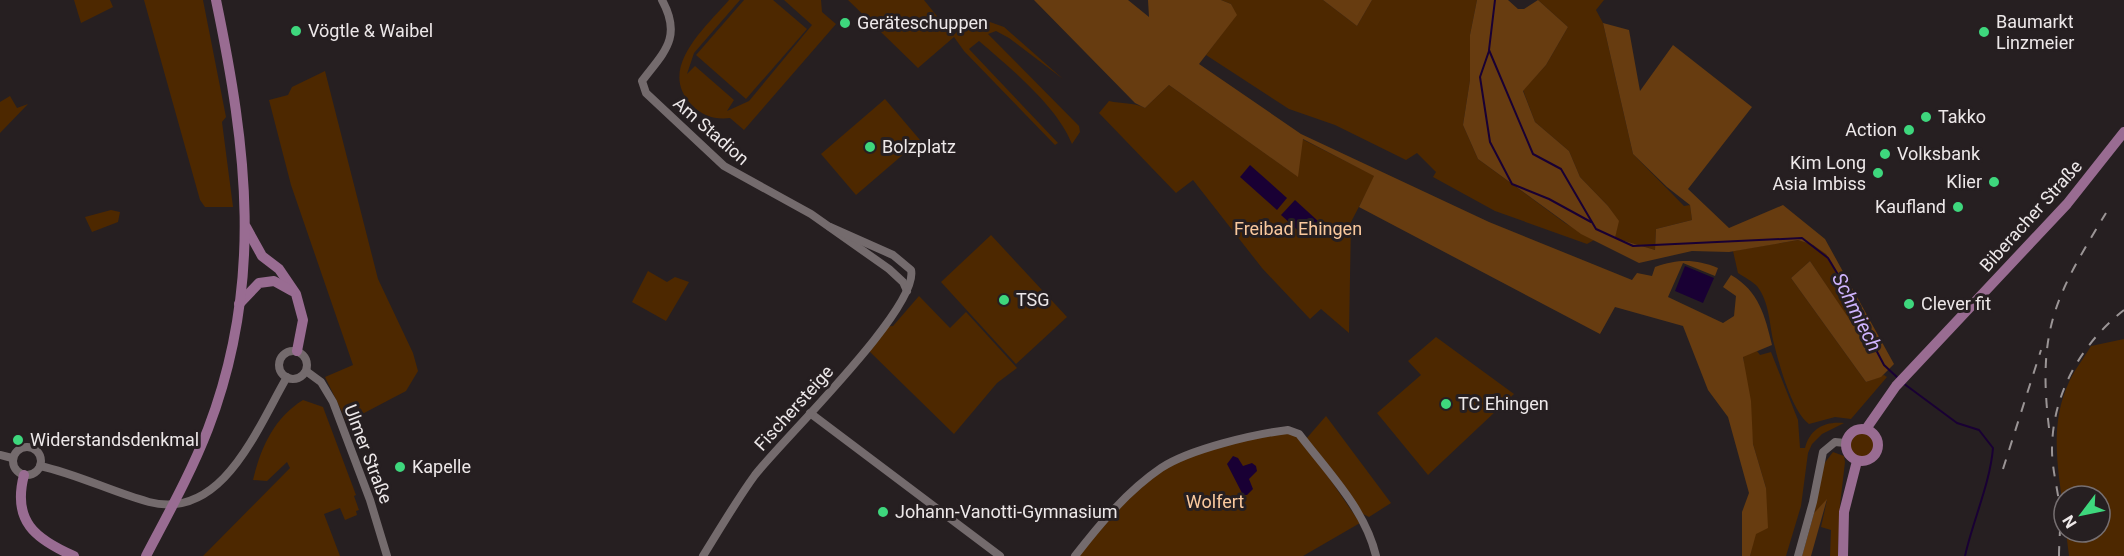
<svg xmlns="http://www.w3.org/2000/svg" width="2124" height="556" viewBox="0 0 2124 556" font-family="Roboto,sans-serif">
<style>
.green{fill:#4d2800}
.forest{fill:#673c10}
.water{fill:#190034}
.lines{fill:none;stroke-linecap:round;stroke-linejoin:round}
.stream{stroke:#190034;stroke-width:2}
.minor{stroke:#746b6d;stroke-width:8}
.major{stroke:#996c92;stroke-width:10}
.rail{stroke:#9b9596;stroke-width:2;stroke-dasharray:10 10;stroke-linecap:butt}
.poi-dot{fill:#3ed77d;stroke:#261f21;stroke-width:2}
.labels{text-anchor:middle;stroke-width:6;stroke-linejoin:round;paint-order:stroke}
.poi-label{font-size:18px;fill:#ede8e9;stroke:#261f21;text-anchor:start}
.street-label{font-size:18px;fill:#ede8e9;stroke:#261f21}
.park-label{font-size:18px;fill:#fac99e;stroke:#261f21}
.water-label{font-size:20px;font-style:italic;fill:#cfb4fe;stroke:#261f21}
</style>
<rect width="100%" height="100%" fill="#261f21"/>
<g class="green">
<polygon points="74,0 110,0 113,7 81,23"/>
<polygon points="144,0 203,0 226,117 222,122 233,207 205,207 200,200"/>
<path d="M729,0H740L694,53L687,74L695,66L734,100L727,111L749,101L812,25L784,0H821L822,12L836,24L744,130L730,118C716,120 702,116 692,105C656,69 706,27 729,0Z"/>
<polygon points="744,0 773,0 807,29 746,99 696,55"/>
<path d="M848,0H924L953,36L960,28L990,22L1004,27L1063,79L1009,38L996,31L988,34L1079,126L1080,132L1072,144C1057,106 1010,68 979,41L969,49L1058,143L1055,145L964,51L954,37L918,68Z"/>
<polygon points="1221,0 1323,0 1357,26 1372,0 1477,0 1470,35 1470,80 1463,125 1478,159 1565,223 1594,240 1587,244 1495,211 1433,177 1436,172 1417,153 1406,160 1335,125 1289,109 1206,55 1236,15 1231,4"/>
<polygon points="1538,0 1604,0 1596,10 1603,23 1633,154 1684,206 1690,205 1692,220 1656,229 1655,250 1615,238 1618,221 1608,206 1580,177 1569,151 1535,122 1523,90 1546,65 1568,27"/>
<polygon points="325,71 378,279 413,353 418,371 406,391 347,422 325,377 353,365 291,185 269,100 288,95 292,87"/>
<path d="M1169,85L1297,176L1302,139L1375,176L1351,222L1349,333L1321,309L1310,319L1262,268L1193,180L1176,193L1099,113L1109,101C1122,104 1133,102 1145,108Z"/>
<polygon points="10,96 17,108 28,104 0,133 0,102"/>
<polygon points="885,99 920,140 856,195 821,154"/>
<polygon points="111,210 120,212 118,222 92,232 85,217"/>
<polygon points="991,235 1067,317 1016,364 941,282"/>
<path d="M1798,240C1807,243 1816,245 1824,252C1836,263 1856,307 1861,323L1854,327L1810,261L1791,278L1866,382L1884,375L1887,377L1851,419L1835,417L1809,424C1792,412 1779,364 1774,344C1769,324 1770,303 1757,286C1752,281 1744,277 1738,273L1733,251Z"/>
<polygon points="648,271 667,282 675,277 689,282 666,321 632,302"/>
<polygon points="919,296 950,328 966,312 1017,368 997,383 954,434 867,349 884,327 893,326"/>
<polygon points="1436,337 1514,394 1428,475 1377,413 1421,375 1408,361"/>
<path d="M2124,339V556H2069L2066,532H2100V496H2064V514C2058,469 2049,425 2069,382C2075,369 2084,358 2091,346Z"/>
<path d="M1757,351L1760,355L1771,352L1798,420L1800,448H1805C1810,429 1824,421 1844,423L1822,434L1812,444L1808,453L1801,506L1786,556H1750L1766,488L1753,444L1743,356Z"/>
<path d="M303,400L323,407L356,495L354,496L359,510L356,511L357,515L345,520L340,508L324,514L340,556H203L290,468L287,462L267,481L253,480C261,447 274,418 303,400Z"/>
<polygon points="1326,416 1391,503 1369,517 1363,514 1306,439"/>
<path d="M1284,430L1299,434L1360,523L1303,556H1075C1100,523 1148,471 1186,455C1216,442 1253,438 1284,430Z"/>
<circle cx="1862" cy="445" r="13"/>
<polygon points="1833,452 1844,456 1845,462 1840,505 1838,556 1830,556 1831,530 1821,527 1827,500 1814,513 1823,465"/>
</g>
<g class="forest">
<path d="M1034,0H1128L1149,17L1148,0H1221L1231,4L1237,15L1199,64L1301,134L1489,222L1632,280L1637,273L1652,276L1655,267C1679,259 1695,259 1718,268L1715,276L1683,263L1668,297L1723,323L1734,316L1736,296L1723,287L1731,275C1759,291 1765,316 1772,345L1743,357L1751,401L1753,444L1766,488L1768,528L1756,534L1750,556H1742V512L1749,493L1728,417L1708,390L1683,326L1615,307L1600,334L1359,207L1374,176L1303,139L1298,177L1169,85L1145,108L1135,103Z"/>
<polygon points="1323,0 1372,0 1357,26"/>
<polygon points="1477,0 1508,0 1518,9 1524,9 1538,0 1568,27 1546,65 1523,91 1535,122 1569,151 1580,177 1608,206 1619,221 1615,238 1655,250 1656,229 1692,220 1690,205 1667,187 1633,154 1603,23 1629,30 1640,91 1673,45 1752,107 1688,189 1729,228 1783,205 1825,239 1894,364 1881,377 1866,382 1791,278 1810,261 1854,326 1861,323 1855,304 1826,254 1813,245 1798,240 1729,252 1692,251 1639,263 1581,234 1478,159 1463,125 1470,80 1470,35"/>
<polygon points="1827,499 1811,556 1802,556 1814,513"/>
</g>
<g class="water">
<polygon points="1250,165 1287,198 1277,210 1240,177"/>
<polygon points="1295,200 1318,221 1311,232 1302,234 1281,215"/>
<polygon points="1685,266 1714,278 1703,303 1675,291"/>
<polygon points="1233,456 1238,458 1243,466 1252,463 1256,466 1257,471 1249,479 1253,489 1247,495 1243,495 1227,464"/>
</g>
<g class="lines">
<g class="stream">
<polyline points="1495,0 1489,50 1533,154 1561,169 1596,229 1633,246 1802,238 1828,258 1866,321 1874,346 1884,365 1899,379"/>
<polyline points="1489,51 1480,77 1490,142 1512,184 1549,199 1591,222"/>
<path d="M1903,383L1957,423L1979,430L1993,448C1990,484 1973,520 1965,556"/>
</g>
<g class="minor">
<path d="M662,0C683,38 663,53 642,81L646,93L724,166L811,214L889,269L903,282L907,291"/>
<circle cx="293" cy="365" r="14"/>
<polyline points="306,371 321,382 333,402 370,500 387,556"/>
<polyline points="810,413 1000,556"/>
<circle cx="27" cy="461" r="14"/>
<polyline points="0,455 12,458"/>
<path d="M40,466C77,474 112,492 149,502C223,521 257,428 287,377"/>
<path d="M703,556C720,529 736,501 755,475C782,440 920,307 911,270L893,255L830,227"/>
<path d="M1075,556C1100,524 1127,491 1161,468C1190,449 1254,434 1288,430L1299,434C1328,472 1365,509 1376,556"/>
<polyline points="1798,556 1813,502 1823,452 1835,442 1845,443"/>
</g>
<g class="major">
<polyline points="246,227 262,256 279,269 296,294 303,320 297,351"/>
<polyline points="239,304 259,283 274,281 292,291"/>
<circle cx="1862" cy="445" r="16"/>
<polyline points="1866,429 1896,386 2067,204 2124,132"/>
<path d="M24,475C12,521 35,539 74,556"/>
<path d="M146,556C168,514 191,473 208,429C264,283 247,149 216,0"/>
<polyline points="1843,556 1844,512 1857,461"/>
</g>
<g class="rail">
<path d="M2049,428C2037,329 2056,295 2106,213"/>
<polyline points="2003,469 2041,350"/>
<path d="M2059,556C2059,541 2061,525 2060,510C2058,490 2052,469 2052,450C2052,394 2081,344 2124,310"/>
</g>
</g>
<g class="poi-dot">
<circle cx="845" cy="23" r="6"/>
<circle cx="296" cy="31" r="6"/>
<circle cx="1984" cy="32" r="6"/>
<circle cx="1926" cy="117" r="6"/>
<circle cx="1909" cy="130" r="6"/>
<circle cx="870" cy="147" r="6"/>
<circle cx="1885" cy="154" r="6"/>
<circle cx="1878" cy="173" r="6"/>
<circle cx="1994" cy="182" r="6"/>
<circle cx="1958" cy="207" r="6"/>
<circle cx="1004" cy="300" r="6"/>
<circle cx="1909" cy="304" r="6"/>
<circle cx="1446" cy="404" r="6"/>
<circle cx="18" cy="440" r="6"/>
<circle cx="400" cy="467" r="6"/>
<circle cx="883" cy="512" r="6"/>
</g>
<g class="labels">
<g class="poi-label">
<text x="1996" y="28">Baumarkt<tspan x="1996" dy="21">Linzmeier</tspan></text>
<text x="857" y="29">Geräteschuppen</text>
<text x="308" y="37">Vögtle &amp; Waibel</text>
<text x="1938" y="123">Takko</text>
<text x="1897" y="136" text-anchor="end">Action</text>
<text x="882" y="153">Bolzplatz</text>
<text x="1897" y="160">Volksbank</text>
<text x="1866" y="169" text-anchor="end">Kim Long<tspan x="1866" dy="21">Asia Imbiss</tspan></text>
<text x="1982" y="188" text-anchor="end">Klier</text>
<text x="1946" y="213" text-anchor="end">Kaufland</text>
<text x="1016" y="306">TSG</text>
<text x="1921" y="310">Clever fit</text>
<text x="1458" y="410">TC Ehingen</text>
<text x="30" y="446">Widerstandsdenkmal</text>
<text x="412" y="473">Kapelle</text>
<text x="895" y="518">Johann-Vanotti-Gymnasium</text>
</g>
<g class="street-label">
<text transform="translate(711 131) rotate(41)" y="6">Am Stadion</text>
<text transform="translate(2031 216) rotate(-48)" y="6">Biberacher Straße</text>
<text transform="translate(794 408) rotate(-48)" y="6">Fischersteige</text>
<text transform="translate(368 454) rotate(69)" y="6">Ulmer Straße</text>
</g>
<g class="park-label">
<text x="1298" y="235">Freibad Ehingen</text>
<text x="1215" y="508">Wolfert</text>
</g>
<g class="water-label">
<text transform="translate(1857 312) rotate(63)" y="7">Schmiech</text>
</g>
</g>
<g transform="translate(2082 514) rotate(238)"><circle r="28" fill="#261f21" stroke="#766f71" stroke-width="1.5"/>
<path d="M0-4.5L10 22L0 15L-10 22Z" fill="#3ed77d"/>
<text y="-9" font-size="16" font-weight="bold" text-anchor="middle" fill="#ede8e9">N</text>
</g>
</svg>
